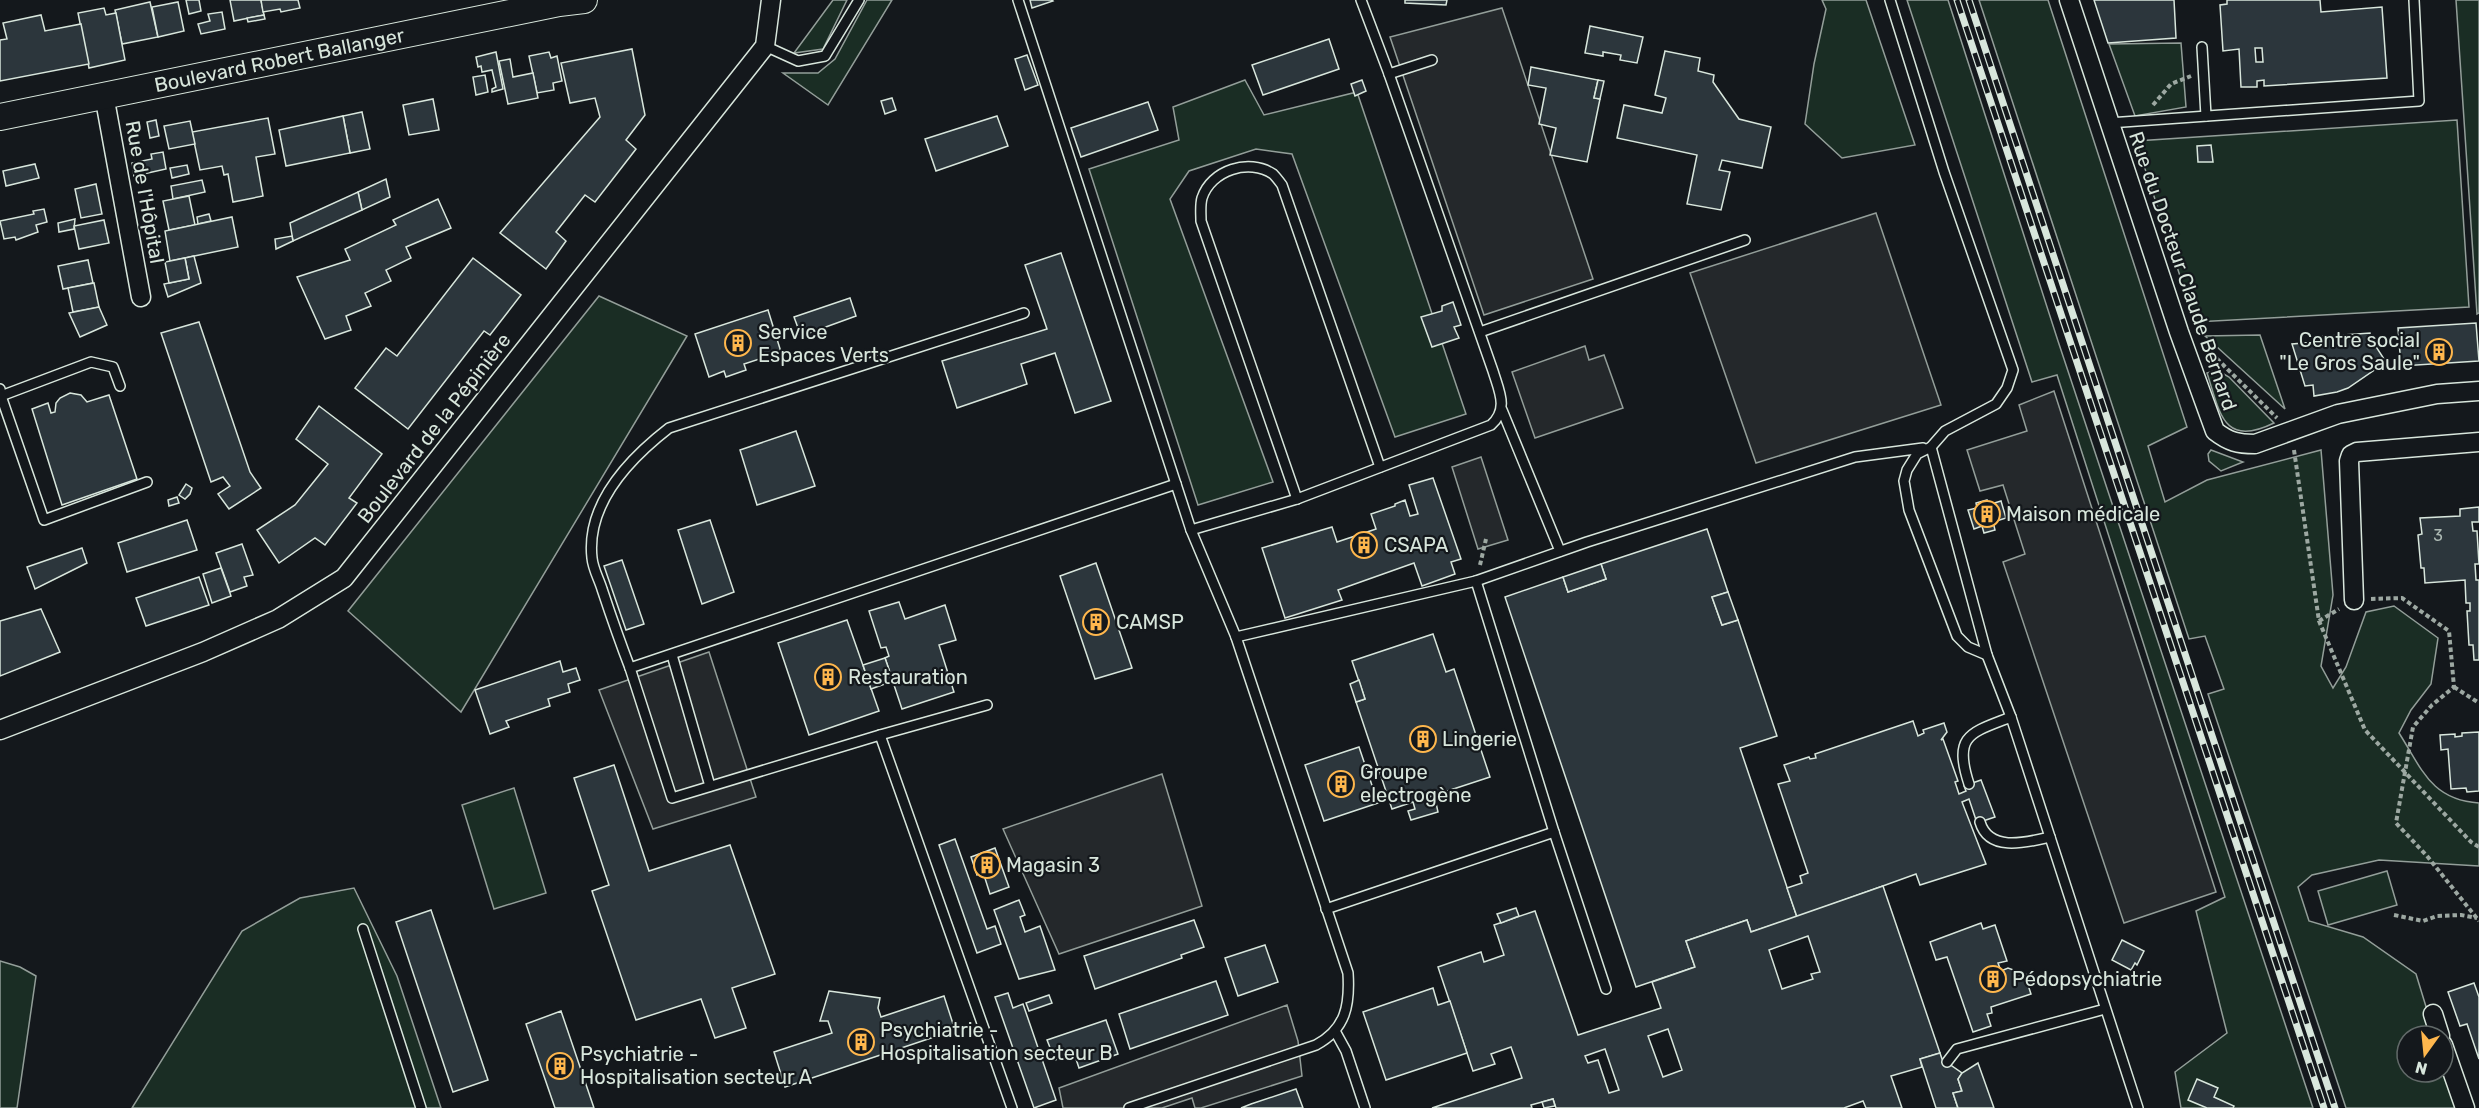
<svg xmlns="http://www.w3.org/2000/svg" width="2479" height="1108" viewBox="0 0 2479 1108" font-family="Rubik,sans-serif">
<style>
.green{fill:#1a2d24;stroke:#939e99;stroke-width:1.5}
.parking{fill:#24282b;stroke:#939e99;stroke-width:1.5}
.building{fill:#2c363c;stroke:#d8e6dc;stroke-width:1.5;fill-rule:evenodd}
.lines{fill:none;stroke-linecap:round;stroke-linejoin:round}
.service-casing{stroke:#d8e6dc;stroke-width:12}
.minor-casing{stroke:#d8e6dc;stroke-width:21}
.secondary-casing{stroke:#d8e6dc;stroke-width:28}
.path{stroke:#9da8a2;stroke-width:4;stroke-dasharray:4.5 3;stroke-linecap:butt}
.service{stroke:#14181c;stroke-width:9}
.minor{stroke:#14181c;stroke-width:18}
.secondary{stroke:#14181c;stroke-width:26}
.rail-casing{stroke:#d8e6dc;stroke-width:7}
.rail{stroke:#14181c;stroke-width:4.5;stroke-dasharray:14;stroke-linecap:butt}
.labels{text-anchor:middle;stroke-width:4.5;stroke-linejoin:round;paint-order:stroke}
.number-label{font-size:16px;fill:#adbab4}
.street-label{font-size:20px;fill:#d8e6dc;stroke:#14181c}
.poi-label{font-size:20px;fill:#d8e6dc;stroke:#14181c;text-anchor:start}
</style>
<rect width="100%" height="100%" fill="#14181c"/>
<g class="green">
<polygon points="833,0 847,0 823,49 794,53"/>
<polygon points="867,0 892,0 828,105 783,73 818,73 835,59"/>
<polygon points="1822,0 1866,0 1915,145 1842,158 1805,124 1814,64 1826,9"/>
<polygon points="1907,0 1948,0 2058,341 2313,1108 2181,1108 2175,1072 2227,1033 2196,911 2225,897 2057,375 2032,382"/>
<path d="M1979,0H2048L2187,427L2148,446L2165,502L2207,480L2321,450L2333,595L2321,666L2333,688L2346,667L2366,612L2394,606L2438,638L2431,684L2411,710L2399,733C2422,769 2431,800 2479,803V866L2379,860L2312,875L2298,887L2309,921L2363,937L2416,974L2435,1036H2407V1072H2443L2458,1108H2346L2208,694L2224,689L2205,636L2189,639Z"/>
<polygon points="2456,0 2479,0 2479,313 2477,314"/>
<polygon points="2181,43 2186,107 2135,116 2109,44"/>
<polygon points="1245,80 1264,115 1357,92 1466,414 1395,437 1292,154 1256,149 1189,171 1170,199 1273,482 1198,505 1089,169 1179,140 1173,107"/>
<polygon points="2457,120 2469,307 2195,322 2136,141"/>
<polygon points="599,296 687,336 461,712 348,611"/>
<polygon points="2260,335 2285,409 2205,336"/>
<path d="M2217,370L2229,377L2274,423C2223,448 2220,413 2207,373Z"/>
<polygon points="2211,450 2243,462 2221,471 2209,461 2208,454"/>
<polygon points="514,788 546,893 494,909 462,805"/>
<polygon points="2387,871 2397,905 2328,925 2318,891"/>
<polygon points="354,888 397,976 441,1108 132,1108 242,931 300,898"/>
<polygon points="0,961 20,967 36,976 17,1108 0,1108"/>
</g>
<g class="parking">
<polygon points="1502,8 1593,279 1484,315 1390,37"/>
<polygon points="1876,213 1941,405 1756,463 1690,273"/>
<polygon points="1585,346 1589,360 1604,355 1623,408 1535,438 1512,372"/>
<polygon points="2054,391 2216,892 2124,923 2003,562 2025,554 2003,485 1980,491 1967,450 2027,431 2019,405"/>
<polygon points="1481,457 1508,540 1478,549 1452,467"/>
<polygon points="709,652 756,797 653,829 599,690"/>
<polygon points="1162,774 1202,906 1059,954 1003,829"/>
<polygon points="1287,1005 1298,1041 1302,1076 1201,1108 1195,1108 1192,1098 1162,1108 1063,1108 1059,1088"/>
</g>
<g class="building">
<polygon points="186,0 199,0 201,11 189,14"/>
<polygon points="230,0 261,0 264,15 234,21"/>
<polygon points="261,0 298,0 300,8 281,12 280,9 263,12"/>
<polygon points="1030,0 1052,0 1053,1 1032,8"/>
<polygon points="1405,0 1447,0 1446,5 1405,3"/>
<polygon points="2094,0 2174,0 2176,38 2108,43"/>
<path d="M2227,0H2320L2321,12L2382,7L2387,78L2264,86V80L2257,81V87H2241L2239,49L2223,51L2220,5L2227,4ZM2255,48H2262L2263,62H2256Z"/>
<polygon points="150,2 158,37 122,44 115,10"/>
<polygon points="178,2 184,31 158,37 152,7"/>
<polygon points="104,8 106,15 116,13 125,60 89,68 78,13"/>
<polygon points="222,12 225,29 201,34 198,24 210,21 208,14"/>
<polygon points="41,15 45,31 81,24 89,64 0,81 0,40 7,39 3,23"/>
<polygon points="264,15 265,19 248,22 247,18"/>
<polygon points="1590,26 1643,37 1637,63 1620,60 1621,55 1603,52 1603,56 1585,53"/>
<polygon points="1329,39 1339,69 1263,95 1252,65"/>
<polygon points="632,49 645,115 626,140 636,149 595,202 585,195 556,232 566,241 546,269 500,233 600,117 595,98 570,103 561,63"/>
<polygon points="1665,51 1700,58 1698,71 1714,75 1713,82 1739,119 1771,127 1762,168 1722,160 1719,170 1730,172 1721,210 1687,204 1697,155 1617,138 1624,105 1662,113 1666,98 1655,95"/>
<polygon points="496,52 503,89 492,92 492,89 496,87 492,70 482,72 481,66 478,67 476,57"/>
<polygon points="549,52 551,58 557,56 562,81 553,83 554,90 537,93 529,56"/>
<polygon points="1027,55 1038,85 1025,90 1015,59"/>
<polygon points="510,59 513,77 533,73 538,98 508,104 499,61"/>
<polygon points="1531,67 1598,80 1594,98 1600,99 1587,162 1550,155 1556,128 1539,124 1546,88 1528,85"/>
<polygon points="485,75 488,92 476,95 473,77"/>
<polygon points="1362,80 1366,91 1355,96 1351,84"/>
<polygon points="1598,80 1604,81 1600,99 1594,98"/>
<polygon points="892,98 896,110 885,114 881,101"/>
<polygon points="433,99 439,130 409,135 403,105"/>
<polygon points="1148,102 1158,130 1081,157 1071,128"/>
<polygon points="362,112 370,149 350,153 343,116"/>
<polygon points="343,116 350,153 286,166 279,130"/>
<polygon points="997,116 1008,146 936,171 925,139"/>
<polygon points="268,118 275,154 256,157 263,196 233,202 228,174 224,175 222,166 200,170 192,132"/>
<polygon points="156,120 159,136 150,138 147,122"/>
<polygon points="190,121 195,144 169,149 164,126"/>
<polygon points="2211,145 2213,162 2198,162 2197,146"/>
<polygon points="163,152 166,169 134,176 132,163 152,159 151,154"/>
<polygon points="35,164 39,178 6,186 3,171"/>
<polygon points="187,165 189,174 172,178 170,168"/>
<polygon points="386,179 390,197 362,210 358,192"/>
<polygon points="202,180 205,192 173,199 171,186"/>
<polygon points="96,184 102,214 81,218 75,189"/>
<polygon points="358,192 362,210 293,241 290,223"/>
<polygon points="189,196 195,225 169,230 163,201"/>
<polygon points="438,199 451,228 406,247 411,258 386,270 391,281 365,293 371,306 346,316 351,330 325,339 297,277 350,260 345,249 396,225 393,220"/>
<polygon points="44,209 47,222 36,225 38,232 16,240 15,237 4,239 0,221 34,214 33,211"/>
<polygon points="209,214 211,221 198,224 197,217"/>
<polygon points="232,217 238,247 170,261 165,231"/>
<polygon points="75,219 74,229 59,232 58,223"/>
<polygon points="104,220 109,243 79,249 74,226"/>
<polygon points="292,236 293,241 276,249 275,239"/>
<polygon points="1061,253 1111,401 1075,413 1055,353 1021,364 1027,384 957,408 942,361 1047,329 1025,265"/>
<polygon points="194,256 201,283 168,297 164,284 189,279 185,258"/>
<polygon points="185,258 189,279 169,283 165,262"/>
<polygon points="473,258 521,295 490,335 484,331 408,429 355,388 386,348 397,356"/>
<polygon points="88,260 93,283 63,289 58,266"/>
<polygon points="94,283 99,307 73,312 68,288"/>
<polygon points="850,298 856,316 801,336 794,317"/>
<polygon points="1453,302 1461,325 1454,327 1459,338 1432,347 1421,317 1442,311 1442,306"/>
<polygon points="99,307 107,325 80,337 69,313"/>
<polygon points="768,310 781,352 744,364 746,370 726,377 724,371 709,377 695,334"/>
<polygon points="199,322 250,472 261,488 229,509 218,494 230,486 223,477 211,482 161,333"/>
<polygon points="2476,323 2479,361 2401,366 2398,328"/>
<polygon points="2370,333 2371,339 2386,362 2348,388 2337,392 2314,396 2313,385 2305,386 2292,344 2316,342 2316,337"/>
<polygon points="70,393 81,395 87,402 109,395 137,479 62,505 32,409 48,403 51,413 55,412 56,403 60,398"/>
<polygon points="319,406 382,454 349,498 357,503 325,545 315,538 279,563 257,530 295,505 328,464 296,439"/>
<polygon points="796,431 815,486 757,505 740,450"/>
<polygon points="1433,478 1461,559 1451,562 1455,574 1422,586 1414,563 1338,590 1342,600 1285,618 1262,548 1332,527 1337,542 1376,529 1371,514 1395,506 1395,504 1405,500 1410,516 1418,514 1409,485"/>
<polygon points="186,484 192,488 190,494 185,499 179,495"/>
<polygon points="177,497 179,503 169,506 168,500"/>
<polygon points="1987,500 1988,505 2001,501 2006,518 1993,522 1995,530 1984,533 1982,526 1974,529 1968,510 1977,508 1976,503"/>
<polygon points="2479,507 2479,522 2472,522 2473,531 2477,531 2479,564 2475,564 2476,580 2479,580 2479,660 2474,660 2473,645 2469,645 2467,611 2470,611 2470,603 2466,603 2465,580 2425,583 2424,568 2421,568 2418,535 2422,534 2420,518 2460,516 2460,509"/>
<polygon points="187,520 197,550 127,572 118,543"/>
<polygon points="710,520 734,592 702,604 678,530"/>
<polygon points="1707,529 1728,592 1712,597 1722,625 1738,620 1777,736 1740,748 1797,917 1751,932 1747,920 1686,941 1695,967 1636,987 1505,597 1563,577 1568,592 1606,579 1601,564"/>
<polygon points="242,544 253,575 244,577 247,586 230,592 216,553"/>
<polygon points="82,548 87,563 35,589 27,567"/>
<polygon points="622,560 644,624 626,630 604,566"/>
<polygon points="1096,563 1132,668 1095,679 1060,576"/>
<polygon points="1601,564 1606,579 1568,592 1563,577"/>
<polygon points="221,568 231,596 212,603 203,574"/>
<polygon points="199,577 209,605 146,626 136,598"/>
<polygon points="1728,592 1738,620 1722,625 1712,597"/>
<polygon points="899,602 905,619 945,605 956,640 939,645 954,692 902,709 885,658 889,656 886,647 881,648 869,611"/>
<polygon points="41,609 60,652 0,676 0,621"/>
<polygon points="847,620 879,711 809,735 778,643"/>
<polygon points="1433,634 1446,672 1454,669 1490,777 1426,798 1429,804 1436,803 1438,812 1411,820 1408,811 1415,809 1413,802 1392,809 1356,702 1365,699 1352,661"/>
<polygon points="885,658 893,681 871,689 863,665"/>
<polygon points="560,661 563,672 576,668 580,680 568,684 570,692 548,699 550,706 506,721 509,727 490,734 475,690"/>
<polygon points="1359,680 1365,699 1356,702 1350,684"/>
<polygon points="1913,721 1918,736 1924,733 1923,730 1944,723 1947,732 1941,740 1943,739 1958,781 1955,782 1959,794 1966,791 1964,786 1981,780 1995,817 1977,823 1969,799 1962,802 1986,864 1920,885 1916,874 1797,917 1787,888 1802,883 1800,876 1808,873 1778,784 1790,781 1784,765 1809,757 1810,759 1816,758 1815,754"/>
<polygon points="2479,732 2479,791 2467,792 2466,788 2451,789 2448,749 2441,750 2440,735 2455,734 2455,737 2462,736 2462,733"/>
<polygon points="1359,747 1378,803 1324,821 1305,765"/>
<polygon points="614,765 649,871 730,845 775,974 732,988 746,1028 715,1038 701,999 636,1020 592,891 609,885 574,778"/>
<polygon points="955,839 987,929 995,926 1001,944 977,953 939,845"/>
<polygon points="995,848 1009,887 990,894 983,872 977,875 971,857"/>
<path d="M1883,886L1940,1053L1920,1059L1922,1067L1891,1076L1902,1108H1866L1863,1101L1844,1108H1556L1553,1099L1531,1105L1532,1108H1432L1522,1078L1511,1047L1491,1054L1495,1064L1473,1071L1438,967L1481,952L1484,962L1504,955L1494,925L1535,911L1578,1035L1661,1008L1652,982L1695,967L1686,941L1747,920L1751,932ZM1808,936L1820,972L1811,974L1813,979L1782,989L1769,950ZM1668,1029L1682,1070L1663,1077L1648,1036ZM1605,1049L1619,1090L1609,1093L1598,1060L1588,1063L1585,1056Z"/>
<polygon points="1019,900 1025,915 1020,917 1025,932 1040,926 1055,970 1019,979 994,910"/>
<polygon points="1516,908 1519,916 1501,923 1497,914"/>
<polygon points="431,910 488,1080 453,1092 396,922"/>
<polygon points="1194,920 1204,947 1181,955 1182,958 1095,989 1084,956"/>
<polygon points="1981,923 1983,929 1995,925 2007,961 1998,963 2001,971 2008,968 2030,976 2035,983 2028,985 2031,994 1991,1007 1992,1013 1987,1014 1991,1026 1973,1032 1947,957 1936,960 1930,942"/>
<polygon points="2122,940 2144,951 2137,965 2135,963 2131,970 2112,960"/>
<polygon points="1265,945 1278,982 1238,996 1225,958"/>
<polygon points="1216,981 1228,1015 1130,1049 1119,1014"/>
<polygon points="2474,983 2479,997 2479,1059 2467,1024 2460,1026 2448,992"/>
<polygon points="1433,988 1438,1005 1450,1001 1467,1053 1386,1080 1363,1012"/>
<polygon points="829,991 880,998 878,1008 881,1017 944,996 955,1030 785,1087 774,1052 832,1033 828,1021 820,1021"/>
<polygon points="1008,993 1013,1008 1023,1004 1056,1100 1034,1108 995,997"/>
<polygon points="1049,995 1052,1003 1029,1011 1026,1003"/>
<polygon points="561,1011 594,1108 555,1108 526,1024"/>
<polygon points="1106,1020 1118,1054 1079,1068 1074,1053 1055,1060 1047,1040"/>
<polygon points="1940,1053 1942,1059 1962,1073 1958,1079 1962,1091 1953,1093 1958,1108 1936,1108 1920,1059"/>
<polygon points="1978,1063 1994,1108 1958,1108 1953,1093 1962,1091 1958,1079 1962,1073"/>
<polygon points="2197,1079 2218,1088 2214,1097 2234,1106 2233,1108 2207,1108 2188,1100"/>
<polygon points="1296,1089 1303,1108 1241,1108 1251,1104"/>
<polygon points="1553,1099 1555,1106 1544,1108 1542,1102"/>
</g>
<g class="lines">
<defs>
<g id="service">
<polyline points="1018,0 1191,530"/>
<polyline points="1890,0 1944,172 2013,370 2007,388 1996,404 1945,431 1931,447 1917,454 1907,470 1904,481 1909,510 1957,636 1968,647 1987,655"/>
<polyline points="765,46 798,61 825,56 859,0"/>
<polyline points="2202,47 2206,116"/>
<polyline points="1389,74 1432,60"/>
<polyline points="2109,123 2419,101 2414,0"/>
<polyline points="1480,332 1745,240"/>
<polyline points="0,389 1,396 91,362 113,367 120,386"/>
<polyline points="1,396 44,520 147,482"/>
<polyline points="1502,410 1560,551"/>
<polyline points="1931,447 1987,655 2011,717 2138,1108"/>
<path d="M1297,499L1201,221C1201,213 1200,205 1202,198C1211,170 1249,158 1273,174C1276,177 1279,181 1282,185L1380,467"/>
<polyline points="1476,581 1587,542 1855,457 1923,448"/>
<path d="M1236,637L1191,530L1297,499L1491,425C1509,409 1499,391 1493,371L1389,74L1361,0"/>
<polyline points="672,655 710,786"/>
<path d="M630,668C620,642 611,616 602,589C599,579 593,569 592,558C586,504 629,459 669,428L1024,313"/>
<polyline points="987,705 880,735 1012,1108"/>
<polyline points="880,735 672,798 630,668 1176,484"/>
<path d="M1969,784C1953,735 1970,733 2011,717"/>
<path d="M1980,822C1989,853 2028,842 2050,837"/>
<polyline points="1326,909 1554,832"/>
<polyline points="363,929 421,1108"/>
<polyline points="1335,1031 1346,1051 1365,1108"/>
<polyline points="1947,1062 1957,1049 2105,1009"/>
<path d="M1129,1108L1316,1045C1346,1029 1350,1005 1348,973L1236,637L1476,581L1554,832L1606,989"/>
</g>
<g id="minor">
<path d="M2069,0L2179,332L2215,431C2229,442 2238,444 2255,444L2338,414L2437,394L2479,391"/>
<polyline points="104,95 141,297"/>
<polyline points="2354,600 2349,461 2351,455 2357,452 2479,442"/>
<polyline points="0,730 203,652 278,619 344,578 765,46 771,0"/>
<polyline points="2433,1014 2440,1036"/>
<polyline points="2443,1045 2465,1108"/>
</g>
<g id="secondary">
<path id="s1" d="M0,117L559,3L584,0"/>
</g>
</defs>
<use href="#service" class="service-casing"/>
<use href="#minor" class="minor-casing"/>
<use href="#secondary" class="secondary-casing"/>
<g class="path">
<polyline points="2153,105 2171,84 2191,76"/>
<polyline points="2206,348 2277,418"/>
<polyline points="2294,450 2319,621 2365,730 2471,842 2479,847"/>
<polyline points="1480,565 1486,539"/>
<polyline points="2371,599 2402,598 2449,631 2454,687 2432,705 2413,727 2396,823 2427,856 2479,921"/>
<polyline points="2319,621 2339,609"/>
<polyline points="2454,687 2479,703"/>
<polyline points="2394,915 2423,921 2437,916 2461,915 2477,918"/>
</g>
<use href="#service" class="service"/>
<use href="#minor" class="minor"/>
<use href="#secondary" class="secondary"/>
<defs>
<g id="rail">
<polyline points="1957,0 2324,1108"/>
<polyline points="1969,0 2335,1108"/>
</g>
</defs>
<use href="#rail" class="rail-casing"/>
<use href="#rail" class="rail"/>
</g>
<defs>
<symbol id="building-ring" viewBox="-11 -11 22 22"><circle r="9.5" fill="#14181c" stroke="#ffb74d" stroke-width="1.5"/><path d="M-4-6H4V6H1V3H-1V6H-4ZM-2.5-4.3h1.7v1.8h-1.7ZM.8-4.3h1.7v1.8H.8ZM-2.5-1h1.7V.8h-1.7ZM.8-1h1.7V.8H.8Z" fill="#ffb74d"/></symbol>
</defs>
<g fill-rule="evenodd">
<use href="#building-ring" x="723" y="328" width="30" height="30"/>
<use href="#building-ring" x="2424" y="337" width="30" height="30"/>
<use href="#building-ring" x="1972" y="499" width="30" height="30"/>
<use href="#building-ring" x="1349" y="530" width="30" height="30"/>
<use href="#building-ring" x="1081" y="607" width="30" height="30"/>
<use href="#building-ring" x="813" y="662" width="30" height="30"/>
<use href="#building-ring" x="1408" y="724" width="30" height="30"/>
<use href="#building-ring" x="1326" y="769" width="30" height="30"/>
<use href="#building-ring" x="972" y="850" width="30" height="30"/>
<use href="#building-ring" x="1978" y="964" width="30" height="30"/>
<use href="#building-ring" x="846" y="1027" width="30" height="30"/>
<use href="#building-ring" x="545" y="1051" width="30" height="30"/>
</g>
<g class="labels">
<g class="number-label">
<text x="2438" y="541">3</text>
</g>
<g class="street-label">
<text dy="7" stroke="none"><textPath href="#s1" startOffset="285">Boulevard Robert Ballanger</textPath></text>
<text transform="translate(145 192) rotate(80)" y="7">Rue de l'Hôpital</text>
<text transform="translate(2183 271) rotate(71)" y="7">Rue du Docteur Claude Bernard</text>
<text transform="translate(434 428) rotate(-52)" y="7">Boulevard de la Pépinière</text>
</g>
<g class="poi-label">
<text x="758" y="339">Service<tspan x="758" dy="23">Espaces Verts</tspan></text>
<text x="2420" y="347" text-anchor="end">Centre social<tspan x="2420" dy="23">"Le Gros Saule"</tspan></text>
<text x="2006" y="521">Maison médicale</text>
<text x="1384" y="552">CSAPA</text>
<text x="1116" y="629">CAMSP</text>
<text x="848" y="684">Restauration</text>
<text x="1442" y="746">Lingerie</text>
<text x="1360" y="779">Groupe<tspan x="1360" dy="23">electrogène</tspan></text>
<text x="1006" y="872">Magasin 3</text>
<text x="2012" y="986">Pédopsychiatrie</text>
<text x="880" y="1037">Psychiatrie -<tspan x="880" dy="23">Hospitalisation secteur B</tspan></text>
<text x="580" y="1061">Psychiatrie -<tspan x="580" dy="23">Hospitalisation secteur A</tspan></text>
</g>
</g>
<g transform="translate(2425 1054) rotate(195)"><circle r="28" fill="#14181c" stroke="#626a69" stroke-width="1.5"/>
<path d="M0-4.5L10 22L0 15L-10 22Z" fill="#ffb74d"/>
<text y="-9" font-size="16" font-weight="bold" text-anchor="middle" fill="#d8e6dc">N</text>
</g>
</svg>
